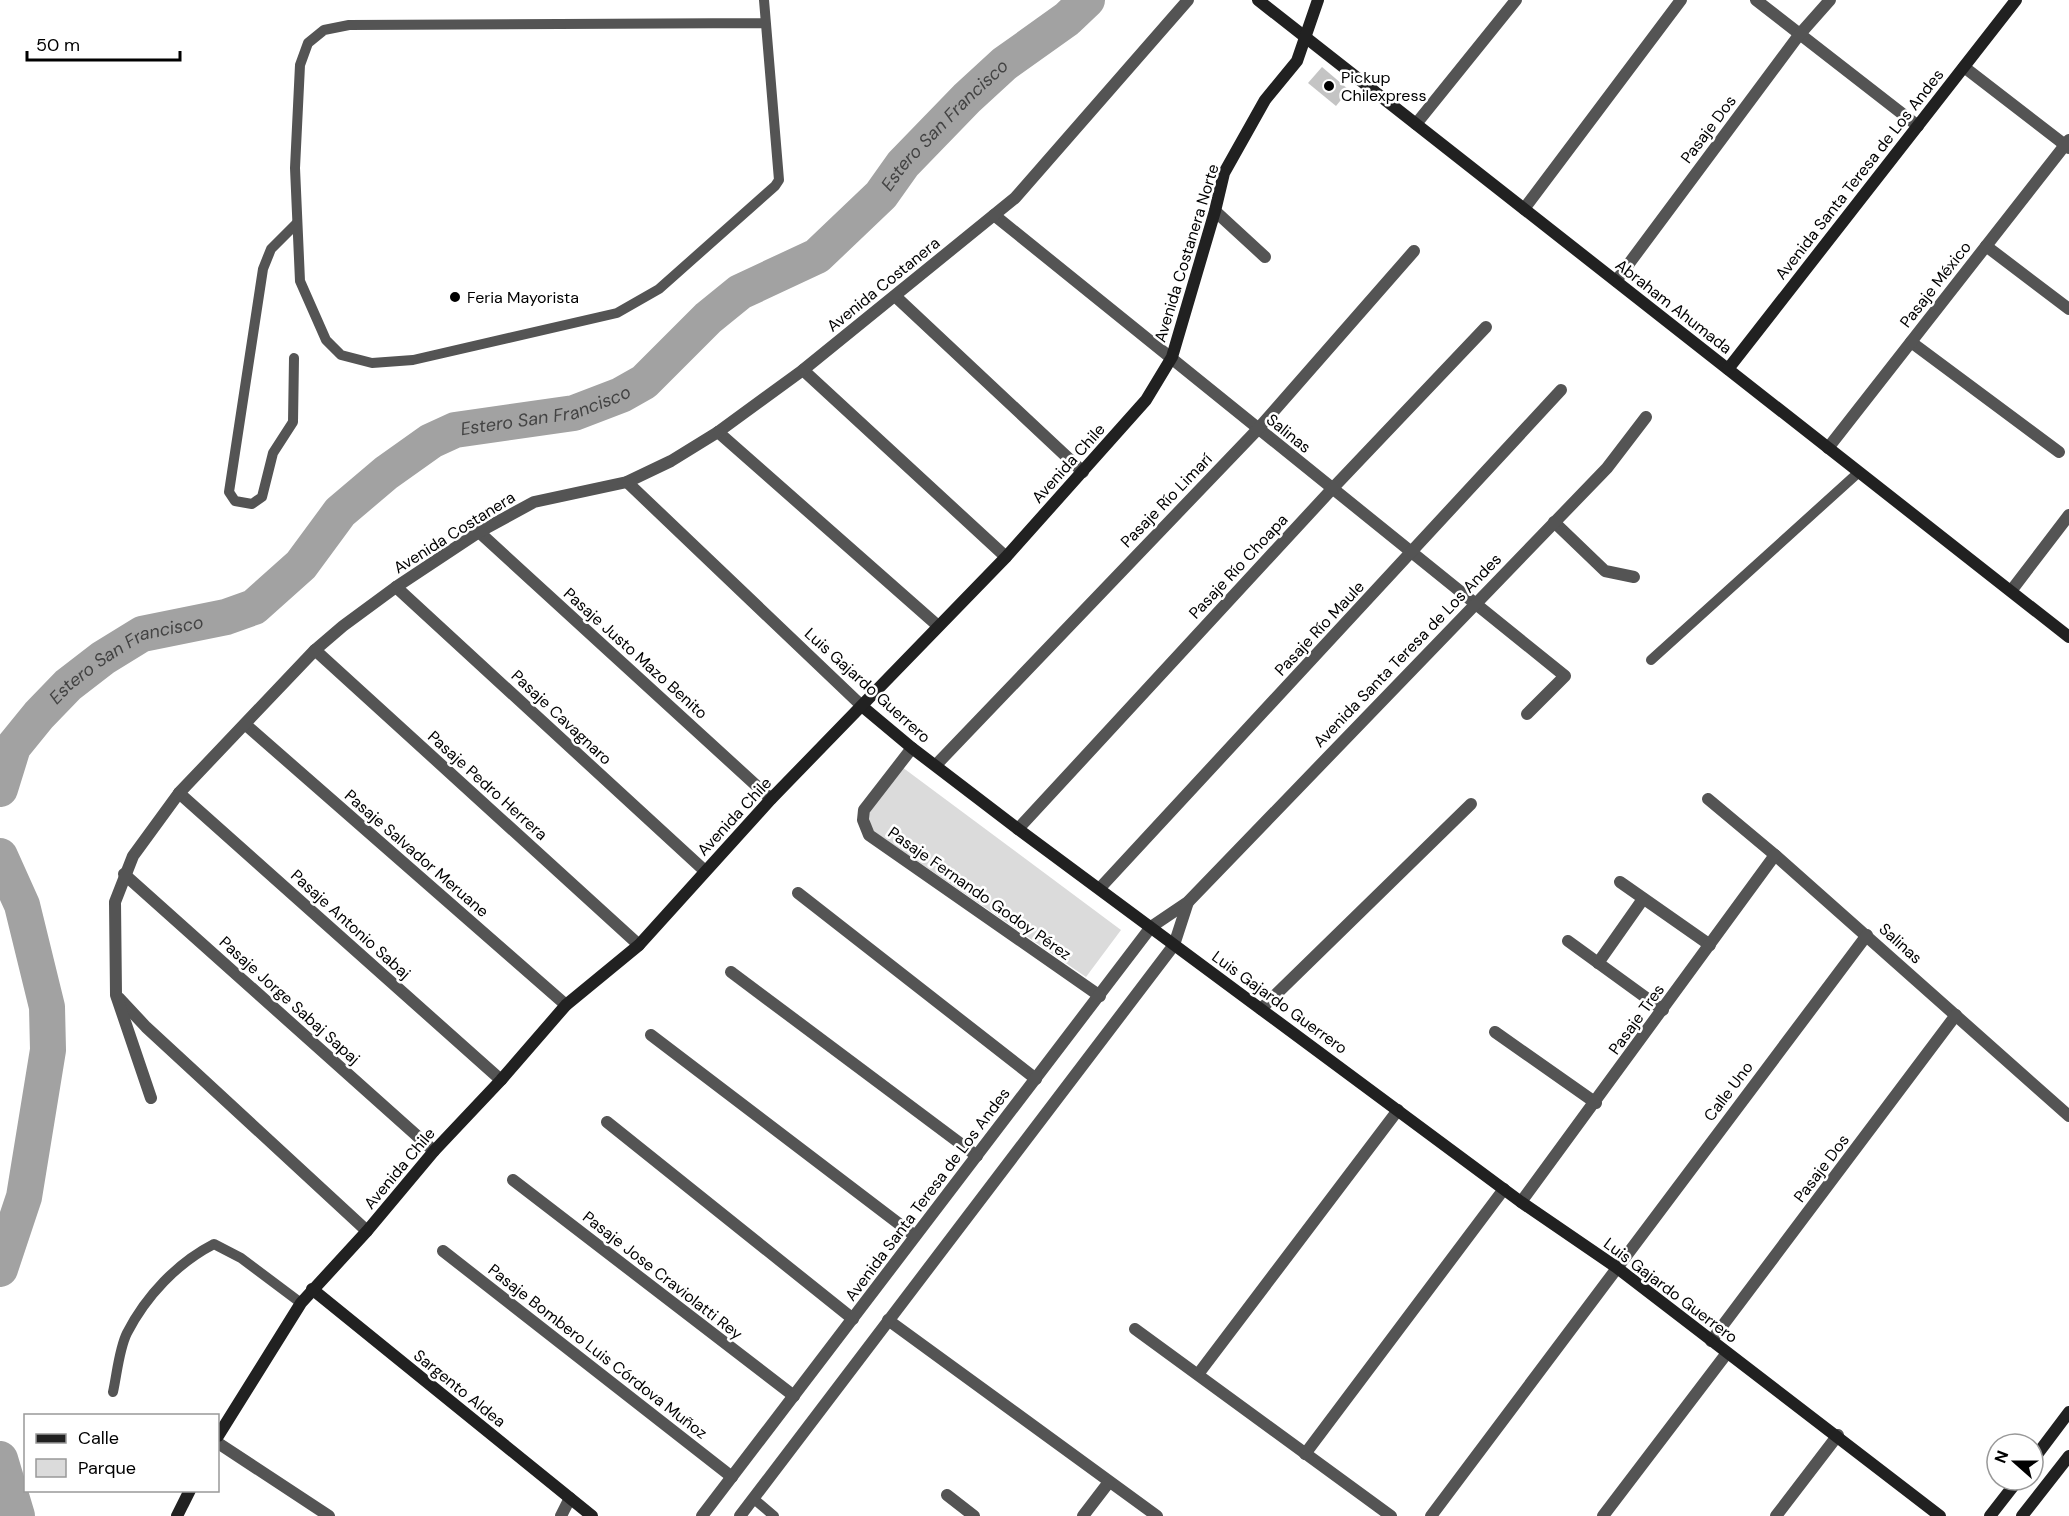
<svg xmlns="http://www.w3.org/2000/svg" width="2069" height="1516" viewBox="0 0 2069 1516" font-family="'DM Sans',sans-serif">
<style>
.green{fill:#dbdbdb}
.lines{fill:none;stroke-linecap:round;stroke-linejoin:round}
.river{stroke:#a2a2a2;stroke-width:36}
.building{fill:#c4c4c4}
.lane{stroke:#545454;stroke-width:10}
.street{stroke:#545454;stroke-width:12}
.secondary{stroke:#212121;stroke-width:12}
.poi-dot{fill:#000;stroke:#fff;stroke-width:2}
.labels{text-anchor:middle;stroke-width:5;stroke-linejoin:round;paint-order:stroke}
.poi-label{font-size:16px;fill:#000;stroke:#fff;text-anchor:start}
.street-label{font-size:16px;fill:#000;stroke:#fff}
.water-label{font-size:18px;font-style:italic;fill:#434343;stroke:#fff}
</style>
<rect width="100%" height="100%" fill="#fff"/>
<polygon class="green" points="902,767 1121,930 1086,977 869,828 870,809"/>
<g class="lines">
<g class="river">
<path id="s1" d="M0,789L13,747L39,715L68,685L103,658L142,634L226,617L254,607L301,565L340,512L386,473L431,441L455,430L574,413L621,395L644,382L708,318L740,292L817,256L881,195L903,164L967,98L1004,64L1067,19L1087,0"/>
<polyline points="0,856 22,905 47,1007 48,1050 24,1197 0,1269"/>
<polyline points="0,1459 17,1516"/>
</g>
</g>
<polygon class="building" points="1322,67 1349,90 1336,106 1308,83"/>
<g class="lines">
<g class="lane">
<polyline points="764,0 779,180 775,186 659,289 617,313 413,360 372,363 341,355 326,340 300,281 295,168 300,65 308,43 324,30 349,25 766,23"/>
<polyline points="294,358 293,422 273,453 262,497 252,504 235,501 229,492 263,269 271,249 297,223"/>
<polyline points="1651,660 1859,472"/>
<path d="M113,1392C117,1374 119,1349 127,1333C146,1296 177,1263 214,1244L241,1258L301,1303"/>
<polyline points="754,1499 774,1516"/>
</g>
<g class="street">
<polyline points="1756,0 1918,126"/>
<polyline points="1964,67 2069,148"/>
<polyline points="1416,124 1516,0"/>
<polyline points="1524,209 1681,0"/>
<polyline points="1215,211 1265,257"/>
<polyline points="994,215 1565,676 1527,714"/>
<polyline points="1986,246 2069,309"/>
<polyline points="1616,281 1799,35 1830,0"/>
<polyline points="895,296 1083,472"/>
<polyline points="1911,342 2059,452"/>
<polyline points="803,370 1006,557"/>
<polyline points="718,432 937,625"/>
<polyline points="1828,448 2069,140"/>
<polyline points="627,482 863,707"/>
<polyline points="1554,522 1605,571 1634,577"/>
<polyline points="479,532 771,799"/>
<polyline points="396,587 705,871"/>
<polyline points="2011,591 2069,515"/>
<polyline points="315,650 639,945"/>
<polyline points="246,725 566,1005"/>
<polyline points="912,748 864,810 863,820 869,835 1100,996"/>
<polyline points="936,765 1258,429 1414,251"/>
<polyline points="179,793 501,1080"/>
<polyline points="1708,799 1775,855 2069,1116"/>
<polyline points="1018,829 1332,489 1486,327"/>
<polyline points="124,874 434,1151"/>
<polyline points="1620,882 1710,945"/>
<polyline points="1100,888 1561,390"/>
<polyline points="798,893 1036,1079"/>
<polyline points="1568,941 1663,1010"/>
<polyline points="1598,963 1643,899"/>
<polyline points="731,972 977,1156"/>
<polyline points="119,998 146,1027 367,1231"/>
<polyline points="1261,1009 1471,804"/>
<polyline points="1495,1032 1596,1103"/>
<polyline points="651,1035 915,1236"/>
<polyline points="151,1098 116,995 115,902 133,856 179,793 315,650 343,626 396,587 479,532 534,502 627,482 671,461 718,432 803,370 1015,198 1188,0"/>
<polyline points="607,1122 853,1319"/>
<polyline points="513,1180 794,1396"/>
<polyline points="1521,1202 1775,855"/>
<polyline points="443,1251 732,1477"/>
<polyline points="888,1320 1157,1516"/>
<polyline points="1135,1329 1391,1516"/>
<polyline points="1711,1341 1956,1015"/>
<polyline points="1199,1373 1398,1110"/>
<polyline points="218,1443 329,1516"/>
<polyline points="1305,1454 1504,1189"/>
<polyline points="947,1495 974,1516"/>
<polyline points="561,1516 570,1498"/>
<polyline points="702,1516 1151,927 1188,902 1607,468 1646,417"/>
<polyline points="740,1516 1174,945 1188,902"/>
<polyline points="1083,1516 1109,1482"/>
<polyline points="1431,1516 1867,935"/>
<polyline points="1603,1516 1727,1353"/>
<polyline points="1776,1516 1838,1435"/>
</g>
<g class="secondary">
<polyline points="1258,0 2069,637"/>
<polyline points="1728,369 2016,0"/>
<polyline points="863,707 912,748 1018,829 1521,1202 1616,1267 1940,1516"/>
<polyline points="312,1289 592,1516"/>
<polyline points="218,1436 301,1303 367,1231 434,1151 501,1080 566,1005 639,945 771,799 1006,557 1146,400 1172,357 1215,211 1224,173 1265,100 1297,61 1318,0"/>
<polyline points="2033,1460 2069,1412"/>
<polyline points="177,1516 190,1490"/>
<polyline points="1990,1516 2018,1480"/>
<polyline points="2022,1516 2069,1456"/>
</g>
</g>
<g class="poi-dot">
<circle cx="1329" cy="86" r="6"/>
<circle cx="455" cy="297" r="6"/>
</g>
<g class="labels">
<g class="poi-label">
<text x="1341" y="83">Pickup<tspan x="1341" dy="18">Chilexpress</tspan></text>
<text x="467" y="303">Feria Mayorista</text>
</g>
<g class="street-label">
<text transform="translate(1708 129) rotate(-53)" y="6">Pasaje Dos</text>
<text transform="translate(1859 174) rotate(-52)" y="6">Avenida Santa Teresa de Los Andes</text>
<text transform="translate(1186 253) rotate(-73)" y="6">Avenida Costanera Norte</text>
<text transform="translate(883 284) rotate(-39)" y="6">Avenida Costanera</text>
<text transform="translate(1935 284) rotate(-52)" y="6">Pasaje México</text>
<text transform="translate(1674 306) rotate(38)" y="6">Abraham Ahumada</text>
<text transform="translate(1289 433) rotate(39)" y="6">Salinas</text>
<text transform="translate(1068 463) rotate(-48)" y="6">Avenida Chile</text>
<text transform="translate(1166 500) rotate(-46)" y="6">Pasaje Río Limarí</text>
<text transform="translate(454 532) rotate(-32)" y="6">Avenida Costanera</text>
<text transform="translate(1238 566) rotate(-47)" y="6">Pasaje Río Choapa</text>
<text transform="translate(1319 628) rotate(-47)" y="6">Pasaje Río Maule</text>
<text transform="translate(1407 650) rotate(-46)" y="6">Avenida Santa Teresa de Los Andes</text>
<text transform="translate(636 653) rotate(42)" y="6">Pasaje Justo Mazo Benito</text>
<text transform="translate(868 685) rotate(42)" y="6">Luis Gajardo Guerrero</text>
<text transform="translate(562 717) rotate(43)" y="6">Pasaje Cavagnaro</text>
<text transform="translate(488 785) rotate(42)" y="6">Pasaje Pedro Herrera</text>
<text transform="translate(734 816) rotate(-47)" y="6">Avenida Chile</text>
<text transform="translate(417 853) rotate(41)" y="6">Pasaje Salvador Meruane</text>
<text transform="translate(980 893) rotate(35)" y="6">Pasaje Fernando Godoy Pérez</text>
<text transform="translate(351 924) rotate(42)" y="6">Pasaje Antonio Sabaj</text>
<text transform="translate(1901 943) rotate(42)" y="6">Salinas</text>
<text transform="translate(290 1000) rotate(42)" y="6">Pasaje Jorge Sabaj Sapaj</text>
<text transform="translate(1280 1002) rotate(36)" y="6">Luis Gajardo Guerrero</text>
<text transform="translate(1636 1019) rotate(-54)" y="6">Pasaje Tres</text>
<text transform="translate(1728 1091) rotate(-53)" y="6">Calle Uno</text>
<text transform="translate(399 1168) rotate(-50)" y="6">Avenida Chile</text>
<text transform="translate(1821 1168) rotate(-53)" y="6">Pasaje Dos</text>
<text transform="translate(927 1194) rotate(-53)" y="6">Avenida Santa Teresa de Los Andes</text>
<text transform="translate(663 1275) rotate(38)" y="6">Pasaje Jose Craviolatti Rey</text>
<text transform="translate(1671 1290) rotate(37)" y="6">Luis Gajardo Guerrero</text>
<text transform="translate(598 1351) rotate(38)" y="6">Pasaje Bombero Luis Córdova Muñoz</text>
<text transform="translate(460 1388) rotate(39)" y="6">Sargento Aldea</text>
</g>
<g class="water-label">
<text dy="6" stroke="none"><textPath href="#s1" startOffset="1200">Estero San Francisco</textPath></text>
<text dy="6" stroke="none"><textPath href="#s1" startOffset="696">Estero San Francisco</textPath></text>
<text dy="6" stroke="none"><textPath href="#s1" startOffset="192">Estero San Francisco</textPath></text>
</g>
</g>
<rect x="24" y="1414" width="195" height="78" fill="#ffffff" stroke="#999999" stroke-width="1.5"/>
<rect x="36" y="1434" width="30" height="9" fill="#212121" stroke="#999999" stroke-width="1.5"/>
<text x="78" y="1444" font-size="18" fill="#000000">Calle</text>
<rect x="36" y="1459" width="30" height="18" fill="#dbdbdb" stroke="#999999" stroke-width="1.5"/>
<text x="78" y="1474" font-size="18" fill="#000000">Parque</text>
<g transform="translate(2015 1462) rotate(291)"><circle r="28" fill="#ffffff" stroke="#999999" stroke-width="1.5"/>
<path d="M0-4.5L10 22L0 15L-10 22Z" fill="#000000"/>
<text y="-9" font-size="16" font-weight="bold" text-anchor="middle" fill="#000000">N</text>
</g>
<path d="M27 51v9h153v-9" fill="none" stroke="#000000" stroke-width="3"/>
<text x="36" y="51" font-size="18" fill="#000000" stroke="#ffffff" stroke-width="4.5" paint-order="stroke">50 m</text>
</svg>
